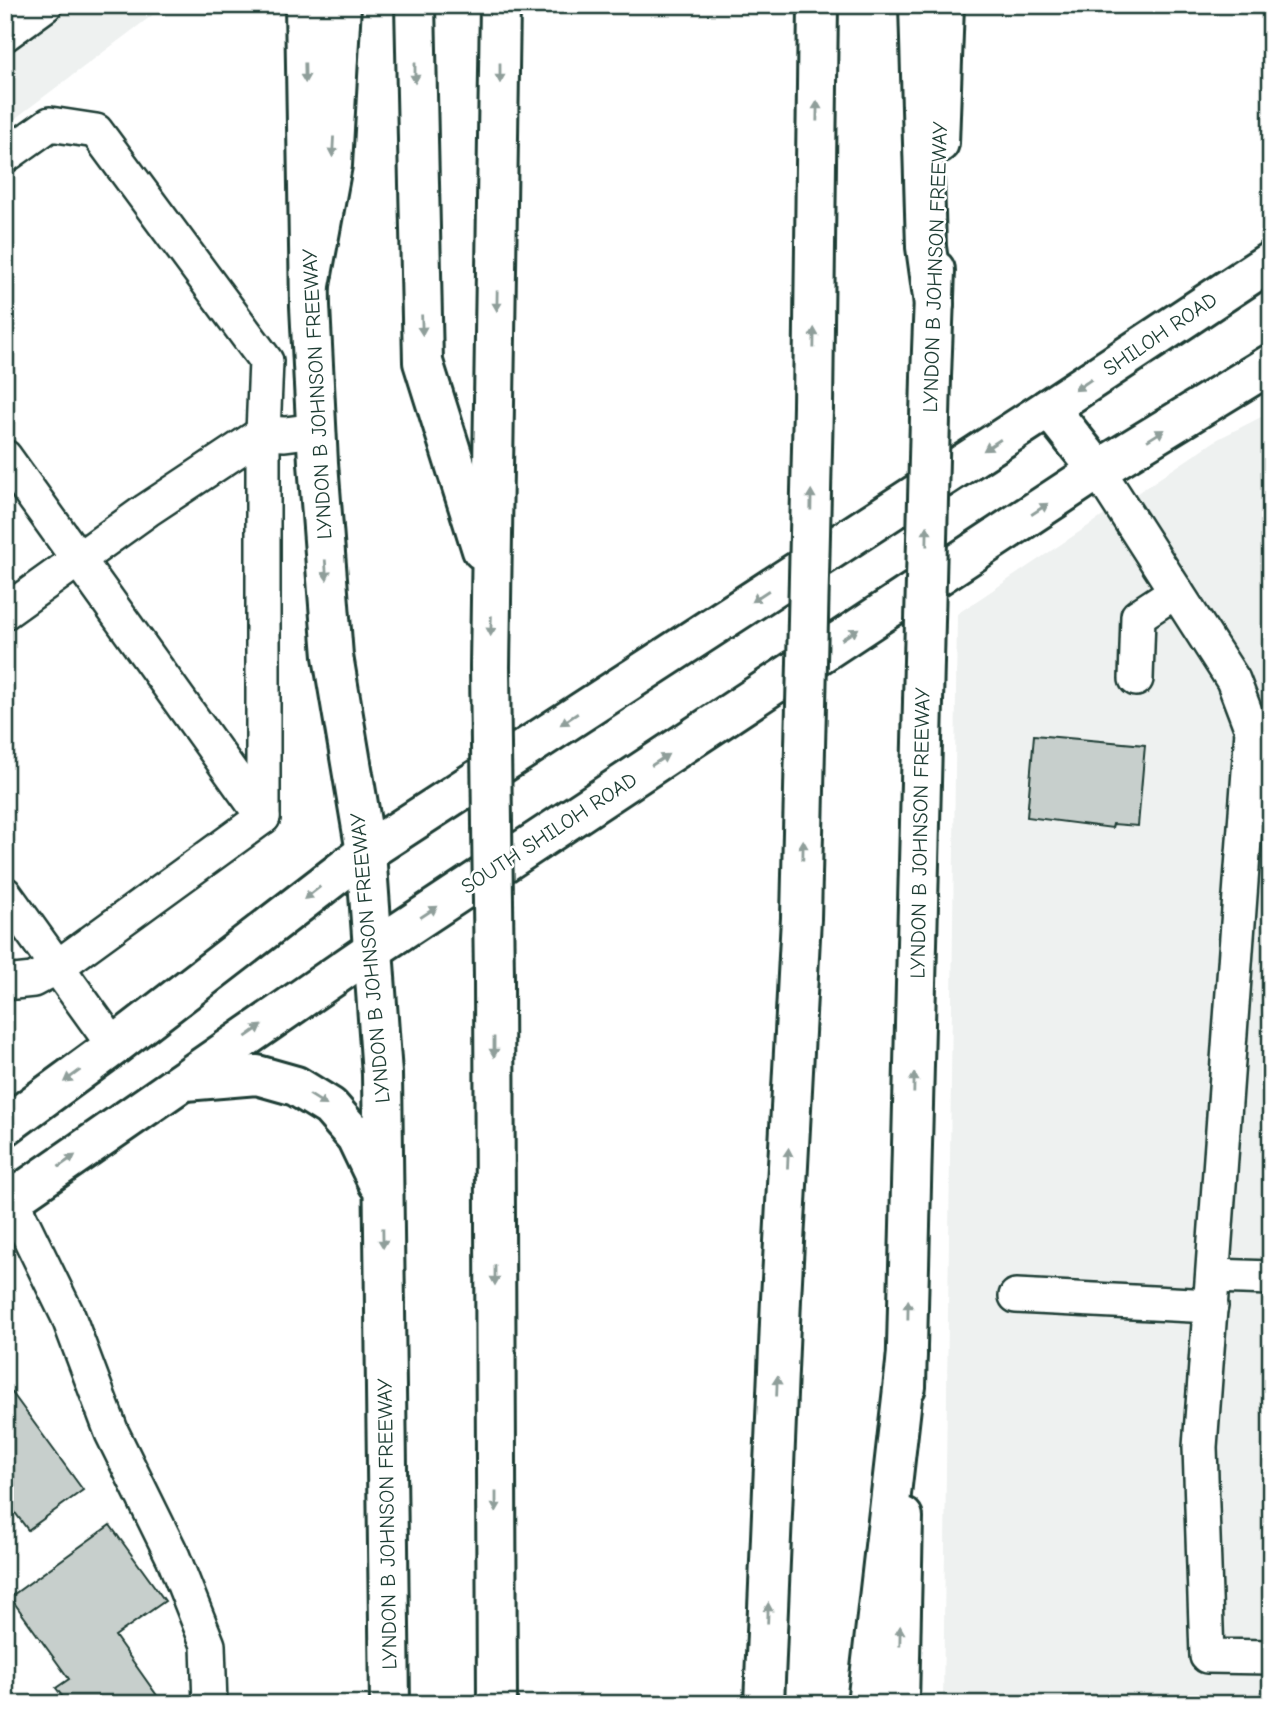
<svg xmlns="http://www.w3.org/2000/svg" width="1276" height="1709" viewBox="0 0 1276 1709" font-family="'Comic Neue',sans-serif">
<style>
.built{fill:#eef1f0}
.building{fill:#c7cfcc;stroke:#1f3d34;stroke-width:2}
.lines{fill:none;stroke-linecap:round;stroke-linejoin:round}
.minor-casing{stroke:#1f3d34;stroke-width:38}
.major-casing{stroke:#1f3d34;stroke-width:44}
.highway-casing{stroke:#1f3d34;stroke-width:44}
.minor{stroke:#fff;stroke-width:33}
.major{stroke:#fff;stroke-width:38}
.highway{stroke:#fff;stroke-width:38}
.major-bridge-casing{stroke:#1f3d34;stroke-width:44;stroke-linecap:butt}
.highway-bridge-casing{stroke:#1f3d34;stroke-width:44;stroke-linecap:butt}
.major-bridge{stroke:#fff;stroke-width:38}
.highway-bridge{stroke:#fff;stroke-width:38}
.oneway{fill:#8f9e9a}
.labels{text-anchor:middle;stroke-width:5;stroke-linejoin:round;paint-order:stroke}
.street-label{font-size:21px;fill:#1f3d34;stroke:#fff}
</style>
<rect width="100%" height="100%" fill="#fff"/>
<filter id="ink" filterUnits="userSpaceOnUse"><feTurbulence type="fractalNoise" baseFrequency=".0143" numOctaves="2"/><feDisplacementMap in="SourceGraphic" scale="14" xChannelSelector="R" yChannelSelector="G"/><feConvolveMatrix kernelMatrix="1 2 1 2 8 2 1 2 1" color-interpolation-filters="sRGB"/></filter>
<g filter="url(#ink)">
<g class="built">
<polygon points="5,5 166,5 5,126"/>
<polygon points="1267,414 1271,419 1271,1704 943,1704 957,614 1218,439"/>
</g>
<g class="building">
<polygon points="1034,735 1145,745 1138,826 1113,824 1112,828 1027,817"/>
<polygon points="5,1383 83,1490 28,1530 5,1499"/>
<polygon points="110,1525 165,1601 115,1636 163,1704 68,1704 56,1688 69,1679 10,1597"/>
</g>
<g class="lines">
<defs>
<g id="minor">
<polyline points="5,34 45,5"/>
<polyline points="5,156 50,124 96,131 266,361 263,433 263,817"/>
<polyline points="5,457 263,817 57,967 33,980 5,983"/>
<polyline points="1098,470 1233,680 1252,730 1200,1447 1207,1656 1271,1657"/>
<polyline points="5,612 147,510 263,433 285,434 316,430"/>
<polyline points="1136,679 1138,616 1176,591"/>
<polyline points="5,894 114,1046"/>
<polyline points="11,1199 68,1316 112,1433 173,1557 208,1645 210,1704"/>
<polyline points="1214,1276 1271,1278"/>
<polyline points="1016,1296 1211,1306"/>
</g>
<g id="major">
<polyline points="305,5 310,306 318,463 333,656 366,852 382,1074 390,1704"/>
<polyline points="939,143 944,5"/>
<polyline points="931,377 935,270"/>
<polyline points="1049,408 1098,470"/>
<polyline points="185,1081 257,1075 296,1086 330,1107 356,1137 378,1183"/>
<polyline points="5,1126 114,1046 366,852 1049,408 1271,261"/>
<polyline points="5,1204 372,950 1098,470 1271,364"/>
<polyline points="906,1387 923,702"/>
<polyline points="899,1704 903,1517"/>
</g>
<g id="highway">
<polyline points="415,5 423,362 482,550"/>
<polyline points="919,5 926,247 934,304"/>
<polyline points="310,285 332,165 341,5"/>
<polyline points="813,406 818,5"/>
<polyline points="490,667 500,5"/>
<polyline points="494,979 497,1704"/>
<polyline points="764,1704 781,1299 801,918"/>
<polyline points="867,1704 907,1354"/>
</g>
</defs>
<use href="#minor" class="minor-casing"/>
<use href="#major" class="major-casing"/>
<use href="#highway" class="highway-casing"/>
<use href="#minor" class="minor"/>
<use href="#major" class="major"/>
<use href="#highway" class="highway"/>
<defs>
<polyline id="major-bridge" points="923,702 931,377"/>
<g id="highway-bridge">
<polyline points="490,667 494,979"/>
<polyline points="801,918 813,406"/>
</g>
</defs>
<use href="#major-bridge" class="major-bridge-casing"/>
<use href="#highway-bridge" class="highway-bridge-casing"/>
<use href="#major-bridge" class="major-bridge"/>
<use href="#highway-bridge" class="highway-bridge"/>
</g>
<defs><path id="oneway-solid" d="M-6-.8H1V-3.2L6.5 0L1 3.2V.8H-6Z" transform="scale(1.75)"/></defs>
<g class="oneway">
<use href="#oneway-solid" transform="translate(305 73) rotate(89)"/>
<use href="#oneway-solid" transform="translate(415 73) rotate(90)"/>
<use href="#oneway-solid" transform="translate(500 73) rotate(90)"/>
<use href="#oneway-solid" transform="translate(817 111) rotate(-89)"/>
<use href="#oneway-solid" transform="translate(333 147) rotate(93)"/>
<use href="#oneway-solid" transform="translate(497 301) rotate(91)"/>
<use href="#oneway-solid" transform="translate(422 325) rotate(88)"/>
<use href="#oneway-solid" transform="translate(814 338) rotate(-89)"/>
<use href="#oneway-solid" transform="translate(1083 385) rotate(146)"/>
<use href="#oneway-solid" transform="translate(1156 435) rotate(-32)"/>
<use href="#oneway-solid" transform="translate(992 445) rotate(147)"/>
<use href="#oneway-solid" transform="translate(811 500) rotate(-89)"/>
<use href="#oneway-solid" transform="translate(1040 509) rotate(-33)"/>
<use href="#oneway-solid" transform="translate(927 536) rotate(-89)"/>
<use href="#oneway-solid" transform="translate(326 570) rotate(86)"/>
<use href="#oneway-solid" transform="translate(760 596) rotate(147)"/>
<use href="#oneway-solid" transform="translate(491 626) rotate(92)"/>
<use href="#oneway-solid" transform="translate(850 634) rotate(-33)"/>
<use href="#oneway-solid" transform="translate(569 719) rotate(147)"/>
<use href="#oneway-solid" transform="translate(660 760) rotate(-33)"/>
<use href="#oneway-solid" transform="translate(803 850) rotate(-89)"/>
<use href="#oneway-solid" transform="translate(312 893) rotate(142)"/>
<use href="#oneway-solid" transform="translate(429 912) rotate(-33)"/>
<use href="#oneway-solid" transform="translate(254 1031) rotate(-35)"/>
<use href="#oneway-solid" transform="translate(494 1047) rotate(90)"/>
<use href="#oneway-solid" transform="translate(72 1076) rotate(144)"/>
<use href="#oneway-solid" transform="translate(914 1083) rotate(-89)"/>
<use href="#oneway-solid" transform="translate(318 1100) rotate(32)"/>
<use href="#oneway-solid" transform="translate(788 1158) rotate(-87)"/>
<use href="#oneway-solid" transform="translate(67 1161) rotate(-35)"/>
<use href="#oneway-solid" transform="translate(383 1238) rotate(89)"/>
<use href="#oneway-solid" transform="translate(495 1275) rotate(90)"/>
<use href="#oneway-solid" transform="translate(908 1310) rotate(-89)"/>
<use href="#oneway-solid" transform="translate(777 1386) rotate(-88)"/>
<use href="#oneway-solid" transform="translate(496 1502) rotate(90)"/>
<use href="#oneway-solid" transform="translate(768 1613) rotate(-88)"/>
<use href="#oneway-solid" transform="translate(900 1636) rotate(-89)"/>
</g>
</g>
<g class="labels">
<g class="street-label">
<text transform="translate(935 267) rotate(-88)" y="7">LYNDON B JOHNSON FREEWAY</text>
<text transform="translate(1160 334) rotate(-34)" y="7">SHILOH ROAD</text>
<text transform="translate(317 394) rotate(-93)" y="7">LYNDON B JOHNSON FREEWAY</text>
<text transform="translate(549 833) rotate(-33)" y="7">SOUTH SHILOH ROAD</text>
<text transform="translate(920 833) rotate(-89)" y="7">LYNDON B JOHNSON FREEWAY</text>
<text transform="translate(370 958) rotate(-95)" y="7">LYNDON B JOHNSON FREEWAY</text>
<text transform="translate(387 1524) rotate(-91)" y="7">LYNDON B JOHNSON FREEWAY</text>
</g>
</g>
<rect width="1276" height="1709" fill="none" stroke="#fff" stroke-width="28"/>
<rect x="14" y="14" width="1248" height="1681" fill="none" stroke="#1f3d34" stroke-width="2.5" filter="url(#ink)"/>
</svg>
